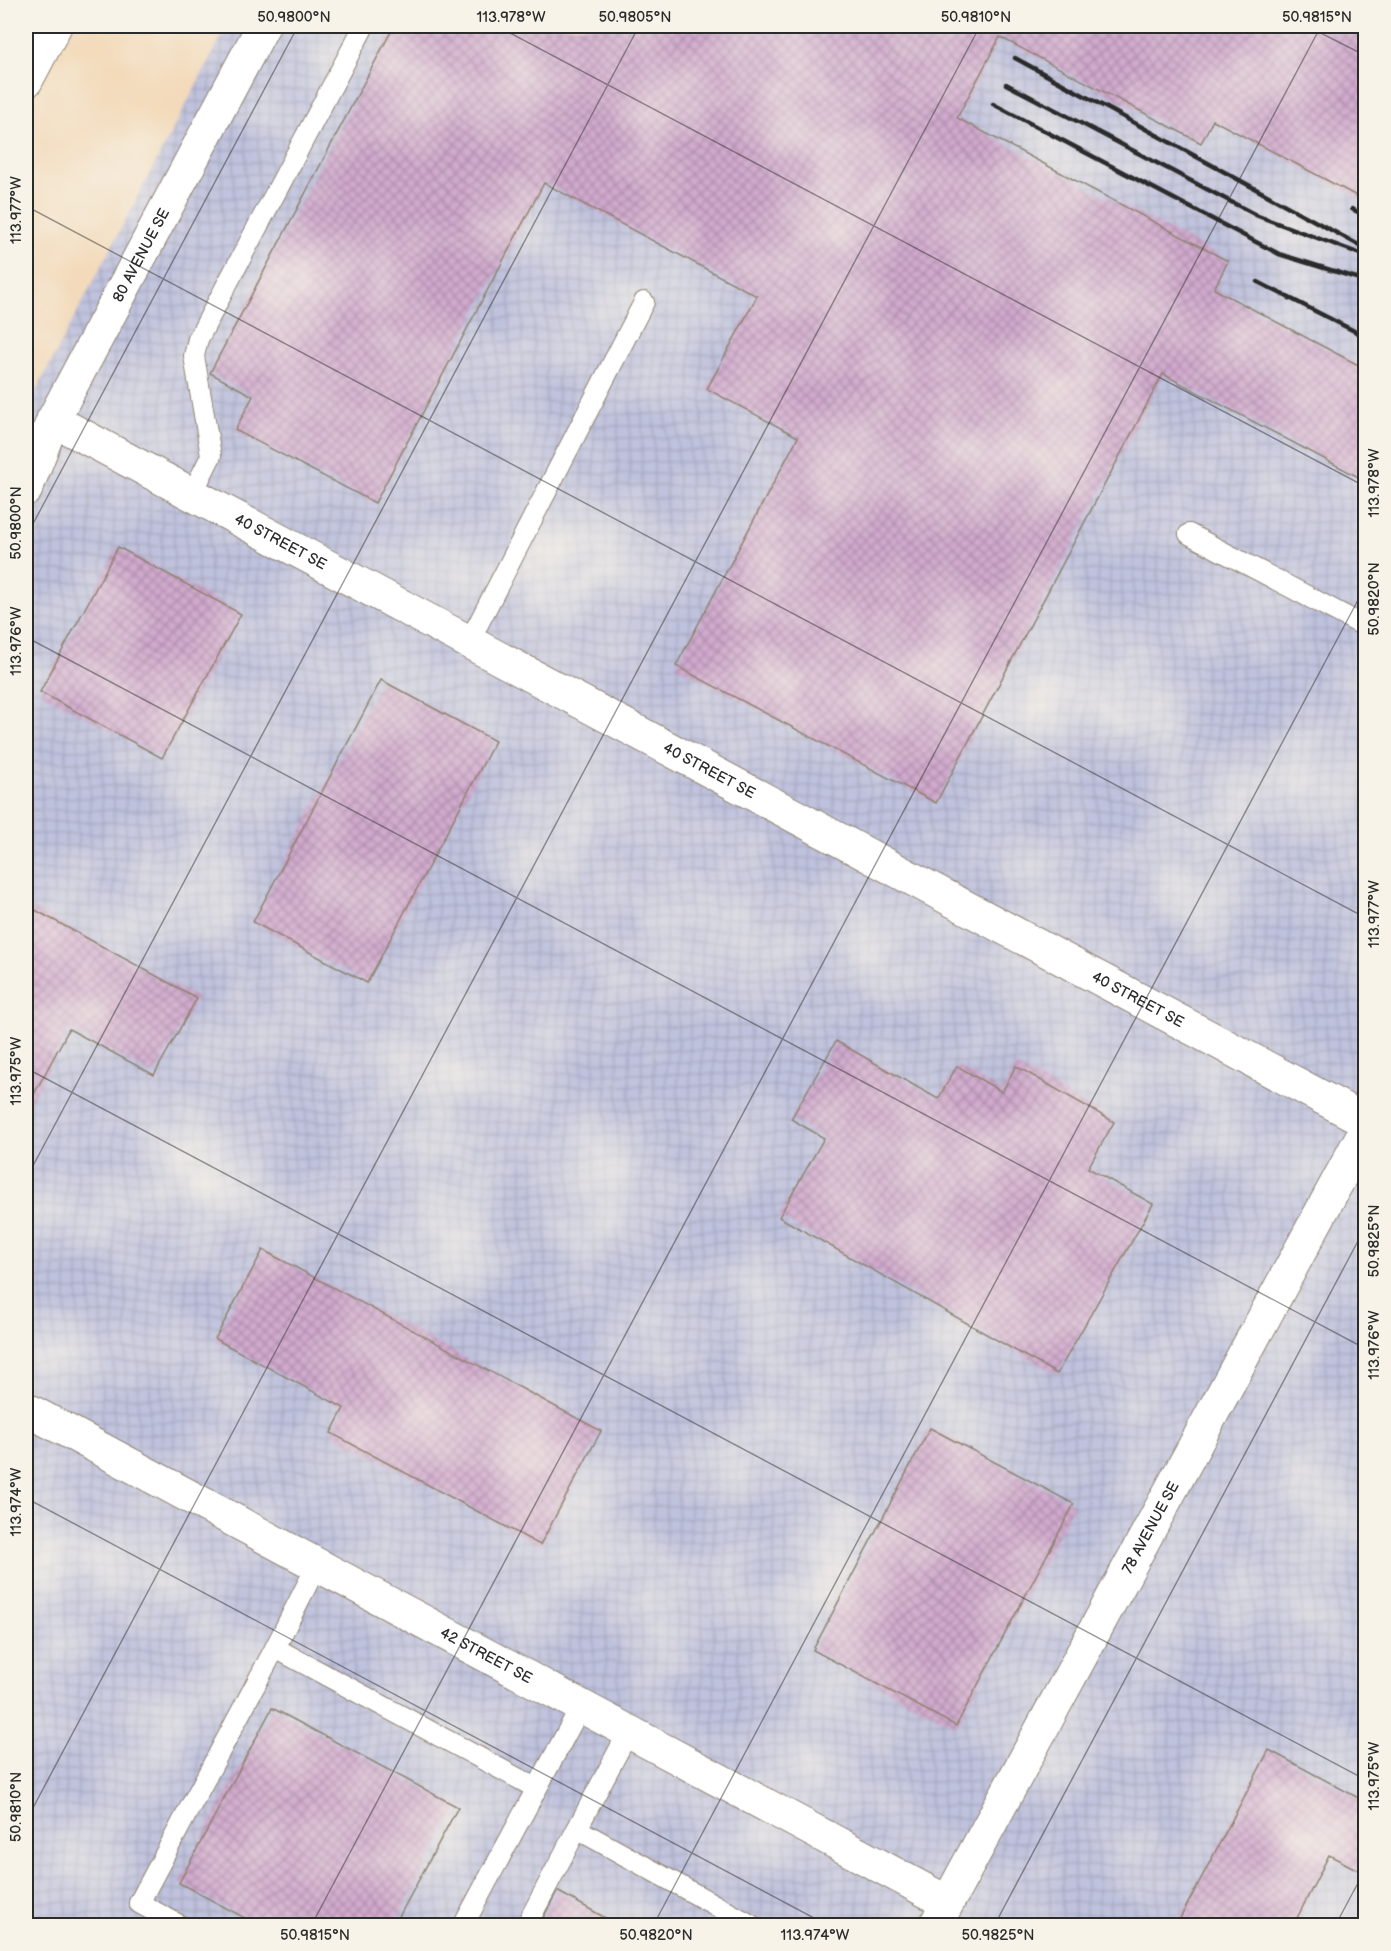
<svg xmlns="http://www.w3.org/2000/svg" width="1391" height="1951" viewBox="0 0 1391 1951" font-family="'Balsamiq Sans',sans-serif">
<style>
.industrial{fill:url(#industrial-grid)}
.building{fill:url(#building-cross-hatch)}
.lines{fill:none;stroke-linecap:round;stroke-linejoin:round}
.lane-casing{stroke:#8f8272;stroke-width:22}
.street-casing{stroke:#8f8272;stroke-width:35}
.primary-casing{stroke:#8f8272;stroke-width:35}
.lane{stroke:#fff;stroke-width:20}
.street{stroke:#fff;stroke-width:33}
.primary{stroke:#fff;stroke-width:33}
.rail{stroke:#2b2b2b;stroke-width:4.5}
.ticks{fill:none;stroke:#2b2b2b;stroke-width:1.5;stroke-opacity:0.45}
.labels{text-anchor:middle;stroke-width:5;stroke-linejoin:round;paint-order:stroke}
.street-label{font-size:15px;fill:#2b2b2b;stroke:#f7f3e8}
.neatline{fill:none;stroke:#2b2b2b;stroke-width:2}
.ticks-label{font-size:15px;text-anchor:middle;fill:#2b2b2b}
</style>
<defs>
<pattern id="industrial-grid" width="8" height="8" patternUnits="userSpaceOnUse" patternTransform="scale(1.5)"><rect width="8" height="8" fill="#c0c2dd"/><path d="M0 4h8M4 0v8" fill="none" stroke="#a5a7be"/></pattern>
<pattern id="building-cross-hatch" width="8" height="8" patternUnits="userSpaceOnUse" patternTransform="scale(1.5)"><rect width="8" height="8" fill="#d1aace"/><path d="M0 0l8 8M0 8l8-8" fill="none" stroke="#aa8ba7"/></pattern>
</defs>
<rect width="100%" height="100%" fill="#f7f3e8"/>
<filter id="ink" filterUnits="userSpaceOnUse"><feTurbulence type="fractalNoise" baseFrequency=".0167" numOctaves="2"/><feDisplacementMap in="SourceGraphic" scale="12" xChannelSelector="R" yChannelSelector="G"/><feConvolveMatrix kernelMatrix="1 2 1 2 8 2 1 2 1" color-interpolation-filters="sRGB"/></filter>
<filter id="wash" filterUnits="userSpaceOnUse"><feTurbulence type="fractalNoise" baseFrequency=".008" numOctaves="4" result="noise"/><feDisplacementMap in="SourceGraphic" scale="24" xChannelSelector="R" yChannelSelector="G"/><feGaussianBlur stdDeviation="1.35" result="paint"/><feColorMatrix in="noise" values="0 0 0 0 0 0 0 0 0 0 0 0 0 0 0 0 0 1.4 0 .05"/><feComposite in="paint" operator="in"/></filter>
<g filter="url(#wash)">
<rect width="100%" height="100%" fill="#f3daba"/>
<polygon class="industrial" points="227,26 1365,26 1365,1925 26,1926 26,410"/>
<g id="blocks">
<g class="building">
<polygon points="394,26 1366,26 1366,201 1213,120 1201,143 1000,37 957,118 1228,261 1214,289 1366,369 1366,481 1163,374 936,803 676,666 798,437 707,389 757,296 544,183 375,503 235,430 253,396 210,373"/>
<polygon points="118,547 241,614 162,758 40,692"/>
<polygon points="381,680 495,741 367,983 253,922"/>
<polygon points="26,905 197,998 154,1075 69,1029 26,1109"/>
<polygon points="836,1041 938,1099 957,1066 1002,1092 1016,1066 1114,1122 1088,1168 1153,1204 1057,1374 779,1217 824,1138 791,1119"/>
<polygon points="263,1250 601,1431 540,1545 331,1433 344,1408 215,1339"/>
<polygon points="930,1428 1074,1504 956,1726 813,1650"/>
<polygon points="272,1708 458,1807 394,1926 260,1926 179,1883"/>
<polygon points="1269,1750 1366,1802 1366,1874 1329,1855 1293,1926 1176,1926"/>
<polygon points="557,1891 620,1926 539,1926"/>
</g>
</g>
</g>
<g filter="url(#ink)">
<use href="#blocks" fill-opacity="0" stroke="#8f8272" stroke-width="1.5"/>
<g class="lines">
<defs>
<g id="lane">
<polyline points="192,494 211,456 194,356 198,339 364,26"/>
<polyline points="1189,534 1366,627"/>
<polyline points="469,642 644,302"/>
<polyline points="275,1648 536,1788"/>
<polyline points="629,1731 577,1829 753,1926"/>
<polyline points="181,1926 139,1903 275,1648 317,1565"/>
<polyline points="463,1926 581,1706"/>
<polyline points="526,1926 577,1829"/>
</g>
<g id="street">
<path id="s1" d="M53,420L1366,1121"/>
<path id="s2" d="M26,489L53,420L263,26"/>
<path id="s3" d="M26,1409L947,1902"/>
<path id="s4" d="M935,1926L1366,1129"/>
</g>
<polyline id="primary" points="26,81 55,26"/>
</defs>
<use href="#lane" class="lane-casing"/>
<use href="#street" class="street-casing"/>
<use href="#primary" class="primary-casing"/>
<use href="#lane" class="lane"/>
<use href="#street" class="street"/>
<use href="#primary" class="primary"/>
<g class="rail">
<polyline points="1015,58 1366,249"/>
<polyline points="1006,84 1258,216 1366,256"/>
<polyline points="993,104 1279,254 1366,281"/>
<polyline points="1352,209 1366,216"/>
<polyline points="1258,282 1366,337"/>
</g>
</g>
</g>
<path class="ticks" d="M497,26L1366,487M1307,26L1366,56M26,206L1366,918M26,537L298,26M26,637L1366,1349M26,1068L1366,1780M26,1179L639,26M26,1498L829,1926M26,1821L980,26M311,1926L1321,26M653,1926L1366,585M994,1926L1366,1226M1335,1926L1366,1868"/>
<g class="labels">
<g class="street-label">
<text dy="5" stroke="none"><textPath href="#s2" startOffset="261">80 AVENUE SE</textPath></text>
<text dy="5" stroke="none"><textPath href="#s1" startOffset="258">40 STREET SE</textPath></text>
<text dy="5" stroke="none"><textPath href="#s1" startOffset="744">40 STREET SE</textPath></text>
<text dy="5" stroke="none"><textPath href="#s1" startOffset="1230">40 STREET SE</textPath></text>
<text dy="5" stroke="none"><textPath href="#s4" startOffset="453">78 AVENUE SE</textPath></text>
<text dy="5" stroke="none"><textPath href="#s3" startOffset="522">42 STREET SE</textPath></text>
</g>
</g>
<rect width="1391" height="1951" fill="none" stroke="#f7f3e8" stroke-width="66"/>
<rect x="33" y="33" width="1325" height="1885" class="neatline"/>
<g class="ticks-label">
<text x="294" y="22">50.9800°N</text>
<text x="511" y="22">113.978°W</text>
<text x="635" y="22">50.9805°N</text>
<text x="976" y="22">50.9810°N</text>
<text x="1317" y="22">50.9815°N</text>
<text transform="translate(16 210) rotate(-90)" y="5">113.977°W</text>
<text transform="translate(1374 483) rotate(-90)" y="5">113.978°W</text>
<text transform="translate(16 523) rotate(-90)" y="5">50.9800°N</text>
<text transform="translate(1374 599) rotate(-90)" y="5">50.9820°N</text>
<text transform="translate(16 641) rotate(-90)" y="5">113.976°W</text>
<text transform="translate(1374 914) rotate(-90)" y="5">113.977°W</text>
<text transform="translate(16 1071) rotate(-90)" y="5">113.975°W</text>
<text transform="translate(1374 1241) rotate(-90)" y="5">50.9825°N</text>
<text transform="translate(1374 1345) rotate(-90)" y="5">113.976°W</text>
<text transform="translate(16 1502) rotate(-90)" y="5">113.974°W</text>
<text transform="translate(1374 1776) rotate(-90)" y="5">113.975°W</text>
<text transform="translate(16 1807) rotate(-90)" y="5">50.9810°N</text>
<text x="315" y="1940">50.9815°N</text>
<text x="656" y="1940">50.9820°N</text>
<text x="815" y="1940">113.974°W</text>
<text x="998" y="1940">50.9825°N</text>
</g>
</svg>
